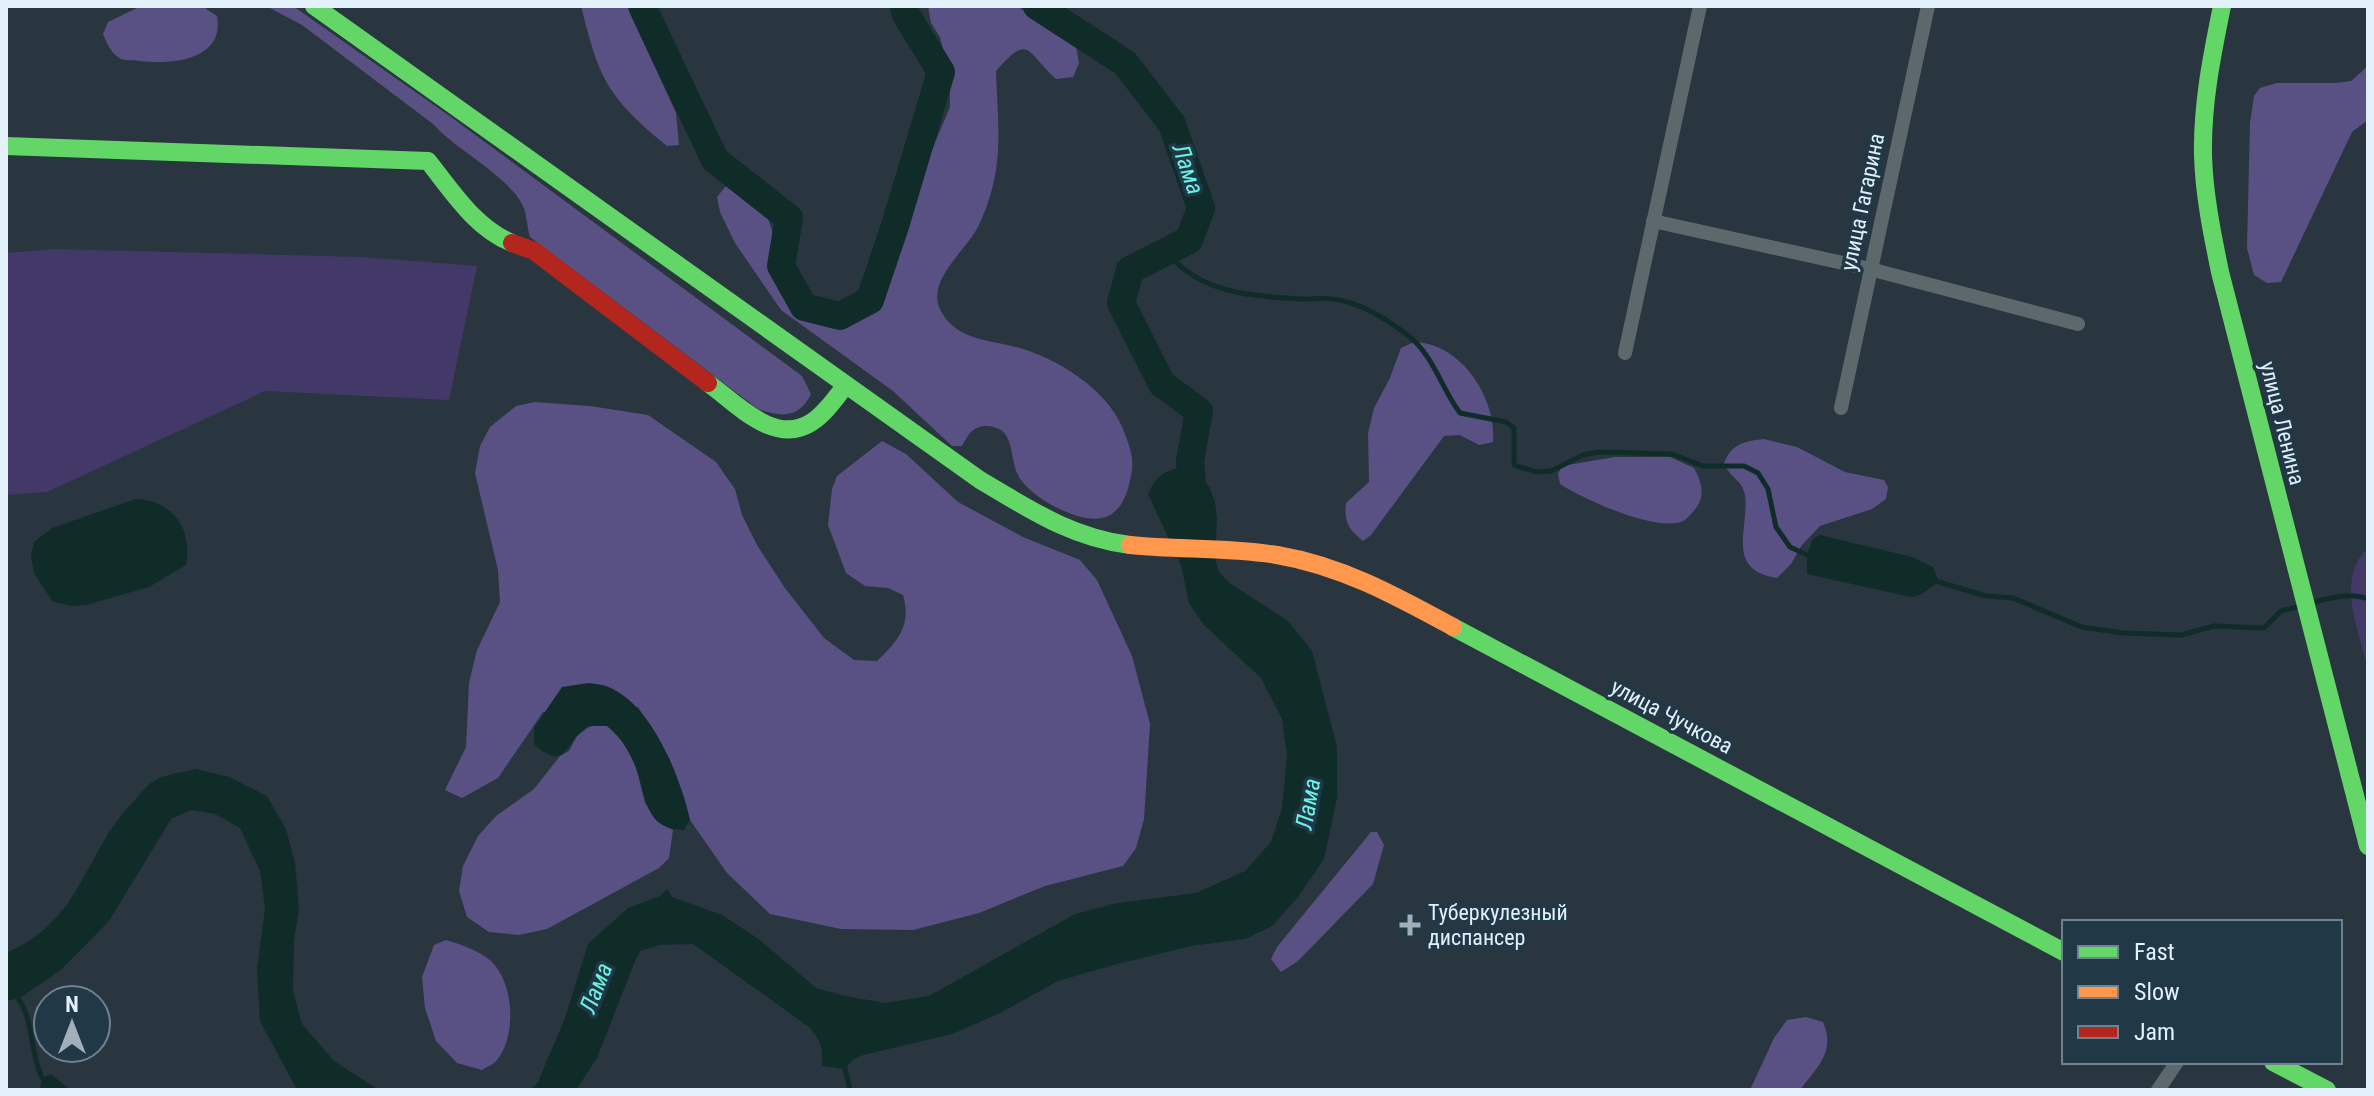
<svg xmlns="http://www.w3.org/2000/svg" width="2374" height="1096" viewBox="0 0 2374 1096" font-family="'Roboto Condensed',sans-serif">
<style>
.green{fill:#423969}
.forest{fill:#595184}
.water{fill:#0f2c29}
.lines{fill:none;stroke-linecap:round;stroke-linejoin:round}
.stream{stroke:#0f2c29;stroke-width:5}
.river{stroke:#0f2c29;stroke-width:28}
.street{stroke:#5c686b;stroke-width:14}
.fast{stroke:#63d668;stroke-width:18}
.slow{stroke:#ff974d;stroke-width:18}
.jam{stroke:#b3261e;stroke-width:18}
.poi-dot{fill:#a1afb9;stroke:#213847;stroke-width:3}
.labels{text-anchor:middle;stroke-width:7;stroke-linejoin:round;paint-order:stroke}
.street-label{font-size:22px;fill:#e2f0fa;stroke:#213847}
.poi-label{font-size:22px;fill:#e2f0fa;stroke:#213847;text-anchor:start}
.water-label{font-size:24px;font-style:italic;fill:#6bf4e4;stroke:#213847}
</style>
<rect width="100%" height="100%" fill="#29363f"/>
<g class="green">
<polygon points="54,249 362,257 477,266 449,400 265,391 47,492 6,495 6,253"/>
<path d="M2364,552H2368V669C2360,634 2337,583 2364,552Z"/>
</g>
<g class="forest">
<path d="M141,6H202L217,16C225,60 172,65 140,61C135,60 126,61 121,59C111,54 107,43 103,34L108,22Z"/>
<path d="M266,6H293L451,117L802,376L811,394C799,419 781,417 758,409L530,237C527,228 527,215 523,206C510,177 456,150 433,124L302,25Z"/>
<path d="M581,6H629L633,20L676,113L679,145L667,146C646,129 625,111 610,88C595,65 588,33 581,6Z"/>
<path d="M928,6H1017L1076,46L1079,63L1073,77L1056,79C1026,52 1030,32 996,71C998,129 1005,170 979,225C965,253 923,282 942,313C958,340 989,340 1016,347C1057,358 1107,389 1123,429C1128,442 1134,456 1132,470C1129,487 1125,508 1108,516C1085,528 1031,498 1019,477C1008,458 1017,428 988,426C973,425 968,435 962,446H952L893,391L781,310L735,243L720,212L717,197L726,186C739,186 743,191 753,199C773,215 775,242 778,266C778,272 778,279 781,284C795,308 814,321 841,319C864,318 872,309 883,289L927,162L950,107V78L940,37L931,23Z"/>
<polygon points="2368,66 2368,120 2352,132 2281,282 2267,283 2254,275 2247,248 2250,123 2254,96 2260,88 2277,83 2336,83 2351,81"/>
<path d="M1414,342C1461,343 1497,398 1493,442L1479,445L1460,435L1444,436L1371,535L1363,541C1348,529 1344,522 1346,503L1369,482L1368,433L1374,408L1390,378L1401,348Z"/>
<path d="M535,402L590,406L648,415L716,462L735,489L742,515L757,545L785,588L824,638L854,660L877,661C898,641 912,625 903,595L888,588L865,586L846,573L828,525L832,489L837,476L882,441L906,454L958,502L1023,537L1080,560L1097,580L1132,656L1150,724L1144,819L1136,848L1123,866L1045,886L979,913L913,930L841,929L770,914L727,873L690,820L684,797L669,758L638,707L543,712L498,778L462,798L445,790L466,747L469,683L477,650L500,602L498,570L475,473L480,446L490,427L516,406Z"/>
<path d="M1764,439L1797,447L1845,472L1884,480L1888,487L1886,499L1872,509L1820,526L1802,545L1791,564L1777,578C1725,570 1749,530 1745,495C1743,481 1729,476 1724,464C1730,444 1745,441 1764,439Z"/>
<path d="M1615,457H1670L1694,468C1701,481 1706,495 1696,508C1693,512 1687,519 1683,521C1657,533 1583,499 1560,484L1558,474L1562,466Z"/>
<polygon points="590,726 607,726 620,737 635,763 645,803 657,821 673,830 669,858 659,868 547,929 519,935 489,932 467,917 459,891 463,866 478,836 496,816 534,789 560,756 569,751 577,736"/>
<polygon points="1371,832 1377,832 1384,845 1373,884 1298,961 1281,972 1271,959 1277,947"/>
<path d="M446,940C460,944 480,951 491,961C514,983 517,1035 497,1060C494,1064 487,1067 482,1070L457,1063L436,1041L425,1008L422,977L434,945Z"/>
<path d="M1806,1017L1823,1022C1836,1052 1817,1067 1800,1090H1750L1774,1038L1787,1020Z"/>
</g>
<g class="water">
<path d="M1178,468L1191,471L1209,486L1215,502L1217,520L1215,559L1219,572L1231,584L1288,621L1312,651L1337,747V798L1324,859L1298,897L1272,926L1245,939L1191,946L1113,965L1058,981L1000,1013L952,1034L863,1055L852,1060L845,1069L822,1066C823,1049 821,1040 809,1027L693,944L660,945L640,951L635,961L597,1058L576,1090H531L538,1082L565,1018L588,944L628,908L660,896L667,889L672,897L722,915L760,940L816,988L845,996L885,1003L929,996L1075,914L1118,903L1196,893L1245,871L1271,842L1282,808L1287,756L1282,719L1261,678L1203,624L1189,603L1181,565L1148,494C1155,479 1161,472 1178,468Z"/>
<path d="M136,499C173,500 193,530 186,565L149,587L86,605L70,606L52,601L34,573L31,555L34,542L52,528Z"/>
<polygon points="1820,535 1912,557 1933,567 1939,582 1920,595 1911,597 1807,574 1807,555 1813,539"/>
<path d="M589,683C596,684 606,685 613,689C654,710 680,777 690,820L684,830C641,830 647,789 633,761C627,747 619,736 607,726C601,726 593,725 588,727C564,740 568,775 534,744V728L562,687Z"/>
<path d="M196,769L229,777L267,796L286,829L295,863L299,908L294,941L293,991L302,1024L334,1061L379,1090H297L260,1021L257,970L265,908L260,871L240,828L215,814L191,810L171,819L109,921L62,969L20,998L6,1001V953C83,920 82,856 132,803C139,797 146,785 154,781C165,774 184,772 196,769Z"/>
<polygon points="51,1074 70,1090 40,1090 42,1078"/>
</g>
<g class="lines">
<g class="stream">
<path d="M1167,251C1196,293 1255,297 1302,299C1314,299 1327,297 1339,300C1362,304 1386,319 1405,333C1433,353 1441,388 1460,413L1506,422L1514,428V465L1536,472L1551,471L1583,455L1598,452L1672,454L1703,466H1744L1758,473L1768,489L1776,527L1790,547L1807,555"/>
<polyline points="1939,582 1986,596 2013,598 2082,627 2123,633 2181,635 2214,626 2264,628 2281,611 2301,606"/>
<path d="M2311,603C2330,598 2349,592 2368,599"/>
<path d="M6,983C38,1016 26,1041 42,1078"/>
<polyline points="844,1064 850,1090"/>
</g>
<g class="river">
<polyline points="642,6 715,160 789,218 781,266 804,307 840,316 870,300 895,226 941,72 905,13 904,6"/>
<polyline points="1037,6 1125,63 1172,124 1201,208 1189,240 1130,270 1121,303 1162,384 1199,411 1190,461 1194,506"/>
</g>
<g class="street">
<polyline points="1653,221 1870,269 2078,324"/>
<polyline points="1625,353 1700,6"/>
<polyline points="1841,408 1928,6"/>
<polyline points="2158,1090 2177,1062"/>
</g>
<g class="fast">
<path d="M314,6L980,480C1029,509 1072,538 1130,545"/>
<path d="M2222,6C2212,55 2202,104 2203,155C2204,194 2212,233 2220,272L2368,846"/>
<path d="M6,146L428,161C452,191 475,228 512,243"/>
<path d="M708,383C736,403 775,447 812,422C826,413 836,397 846,385"/>
<polyline points="1453,627 2064,952"/>
<polyline points="2273,1062 2327,1090"/>
</g>
<path class="slow" d="M1130,545C1179,550 1228,547 1277,555C1342,566 1396,596 1453,627"/>
<polyline class="jam" points="512,243 534,251 708,383"/>
</g>
<path class="poi-dot" d="M1406 913h8v8h8v8h-8v8h-8v-8h-8v-8h8z"/>
<g class="labels">
<g class="street-label">
<text transform="translate(1862 202) rotate(-78)" y="8">улица Гагарина</text>
<text transform="translate(2283 423) rotate(76)" y="8">улица Ленина</text>
<text transform="translate(1672 716) rotate(28)" y="8">улица Чучкова</text>
</g>
<g class="poi-label">
<text x="1428" y="920">Туберкулезный<tspan x="1428" dy="25">диспансер</tspan></text>
</g>
<g class="water-label">
<text transform="translate(1188 169) rotate(71)" y="8">Лама</text>
<text transform="translate(1308 804) rotate(-80)" y="8">Лама</text>
<text transform="translate(596 988) rotate(-69)" y="8">Лама</text>
</g>
</g>
<rect width="2374" height="1096" fill="none" stroke="#e2f0fa" stroke-width="16"/>
<rect x="2062" y="920" width="280" height="144" fill="#213847" stroke="#6e828f" stroke-width="2"/>
<rect x="2078" y="946" width="40" height="12" fill="#63d668" stroke="#6e828f" stroke-width="2"/>
<text x="2134" y="960" font-size="24" fill="#e2f0fa">Fast</text>
<rect x="2078" y="986" width="40" height="12" fill="#ff974d" stroke="#6e828f" stroke-width="2"/>
<text x="2134" y="1000" font-size="24" fill="#e2f0fa">Slow</text>
<rect x="2078" y="1026" width="40" height="12" fill="#b3261e" stroke="#6e828f" stroke-width="2"/>
<text x="2134" y="1040" font-size="24" fill="#e2f0fa">Jam</text>
<g transform="translate(72 1024)"><circle r="38" fill="#213847" stroke="#6e828f" stroke-width="2"/>
<path d="M0-6L14 30L0 20L-14 30Z" fill="#a1afb9"/>
<text y="-12" font-size="22" font-weight="bold" text-anchor="middle" fill="#e2f0fa">N</text>
</g>
</svg>
